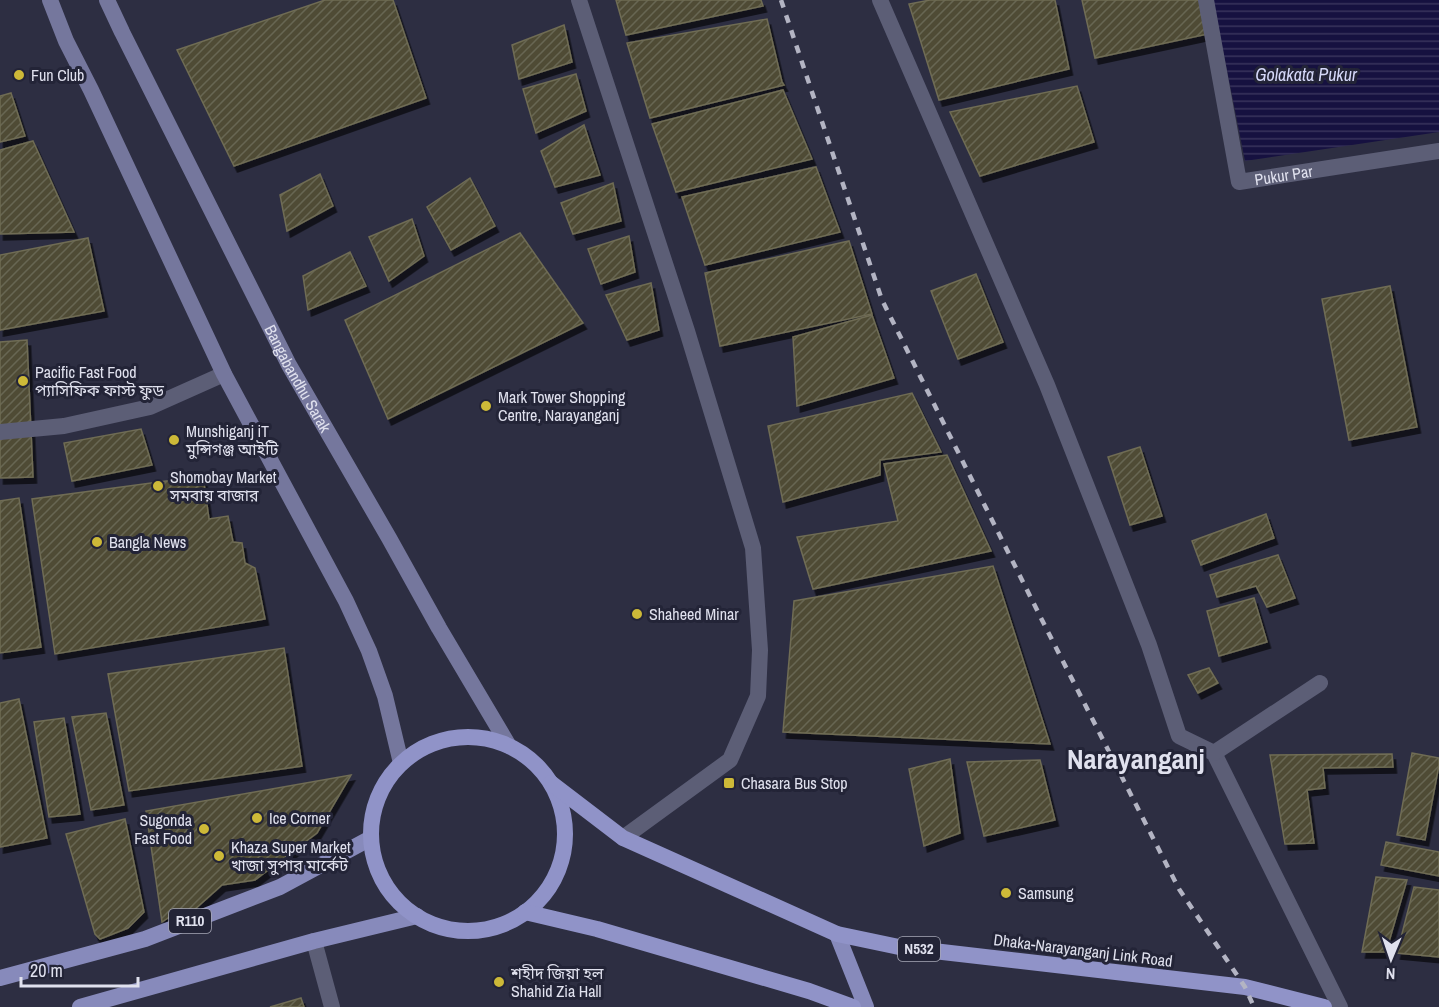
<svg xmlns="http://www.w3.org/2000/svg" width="1439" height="1007" viewBox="0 0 1439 1007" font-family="'Archivo Narrow','Noto Sans Bengali',sans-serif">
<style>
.water{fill:url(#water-rules)}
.building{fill:url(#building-hatch);stroke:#6f6c54;stroke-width:1.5;filter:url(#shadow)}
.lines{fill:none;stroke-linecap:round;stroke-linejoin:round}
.service{stroke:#5c5e76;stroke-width:16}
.minor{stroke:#5c5e76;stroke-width:16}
.secondary{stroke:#75779d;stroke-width:16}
.primary{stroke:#878abb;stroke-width:16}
.trunk{stroke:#9093c8;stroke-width:16}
.rail{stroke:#b3b4c3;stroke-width:4.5;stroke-dasharray:8 8;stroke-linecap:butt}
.poi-dot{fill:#cdb938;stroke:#232437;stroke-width:2}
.labels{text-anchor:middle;stroke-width:6;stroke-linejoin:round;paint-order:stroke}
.shield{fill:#232437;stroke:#a7a8b7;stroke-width:1.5}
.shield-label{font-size:15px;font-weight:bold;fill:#e0e1ee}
.poi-label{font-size:16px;fill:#e0e1ee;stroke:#232437;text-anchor:start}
.street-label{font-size:16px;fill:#e0e1ee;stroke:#232437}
.water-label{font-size:18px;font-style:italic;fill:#d5d8f9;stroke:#232437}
.town-label{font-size:28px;font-weight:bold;fill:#e0e1ee;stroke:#232437}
</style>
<defs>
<pattern id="water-rules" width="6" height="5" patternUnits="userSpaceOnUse" patternTransform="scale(1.5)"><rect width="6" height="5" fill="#161140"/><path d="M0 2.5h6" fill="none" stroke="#38335c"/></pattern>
<pattern id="building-hatch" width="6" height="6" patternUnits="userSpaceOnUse" patternTransform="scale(1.5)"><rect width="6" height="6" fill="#4f4c35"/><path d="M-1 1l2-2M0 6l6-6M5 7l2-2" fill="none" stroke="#686653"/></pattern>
<filter id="shadow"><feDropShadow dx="3.5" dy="6" stdDeviation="0" flood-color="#0009"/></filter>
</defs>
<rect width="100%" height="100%" fill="#2d2e42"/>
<polygon class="water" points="1213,0 1439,0 1439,132 1245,161"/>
<g class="building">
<polygon points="325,0 393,0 426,98 234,166 177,50"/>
<polygon points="616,0 761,0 763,6 626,35"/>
<polygon points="930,0 1055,0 1069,69 939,100 909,4"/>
<polygon points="1082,0 1202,0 1208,34 1095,58"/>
<polygon points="767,19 782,82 784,85 650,118 627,43"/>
<polygon points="564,25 572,62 519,79 512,45"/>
<polygon points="576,74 586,111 536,133 523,89"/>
<polygon points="1077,86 1094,142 980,176 950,112"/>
<polygon points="783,90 812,159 676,192 652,124"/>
<polygon points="11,93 25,136 0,142 0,96"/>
<polygon points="584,125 600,175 555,187 541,151"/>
<polygon points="33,141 74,232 0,234 0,150"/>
<polygon points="816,167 840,232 705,265 682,197"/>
<polygon points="320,174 333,206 287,231 280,195"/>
<polygon points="470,178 495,226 451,250 427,207"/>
<polygon points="613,183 621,221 573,234 561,203"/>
<polygon points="412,219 424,256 389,281 369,237"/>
<polygon points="520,233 583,323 388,419 345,320"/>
<polygon points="629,236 635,272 601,284 588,249"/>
<polygon points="88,238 104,311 0,330 0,255"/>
<polygon points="849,241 872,314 720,346 705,273"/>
<polygon points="350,252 366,286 308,310 303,276"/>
<polygon points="976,274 1003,342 958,359 931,291"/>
<polygon points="651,283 659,330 627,340 606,295"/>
<polygon points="1390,286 1417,427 1349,440 1322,299"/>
<polygon points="872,315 894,378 797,406 793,337"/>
<polygon points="27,340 33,477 0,478 0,342"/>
<polygon points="912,393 941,452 880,460 880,475 783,502 768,426"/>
<polygon points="141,429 152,465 72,481 64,443"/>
<polygon points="1140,447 1162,516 1130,525 1108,457"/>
<polygon points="947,455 991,551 813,589 797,537 898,521 884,464"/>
<polygon points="203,476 209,519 228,516 233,542 242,543 245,563 255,568 265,619 55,654 32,499"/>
<polygon points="19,498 41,647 0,653 0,501"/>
<polygon points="1266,514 1274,538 1201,565 1192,541"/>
<polygon points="1278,555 1295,598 1267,607 1256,586 1217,597 1210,575"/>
<polygon points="993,566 1050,744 783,732 794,601"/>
<polygon points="1254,598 1267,642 1219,656 1207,611"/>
<polygon points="284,648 302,766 129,791 108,674"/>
<polygon points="1209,668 1218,683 1198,693 1188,675"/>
<polygon points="19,699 47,838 0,847 0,703"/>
<polygon points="106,713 124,805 91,810 72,717"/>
<polygon points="64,718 80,814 49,817 34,722"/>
<polygon points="1412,753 1439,758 1439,765 1425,840 1397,835"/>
<polygon points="1392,754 1393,767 1323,768 1325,788 1307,790 1314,843 1285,844 1270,755"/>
<polygon points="950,759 960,833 924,846 909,769"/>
<polygon points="1040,760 1055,820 984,836 967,762"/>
<polygon points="351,775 317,833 255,880 222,885 194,910 180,910 162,922 146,811"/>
<polygon points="125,819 144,912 128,928 100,939 95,934 66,834"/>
<polygon points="1386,842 1439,852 1439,876 1381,865"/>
<polygon points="1376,877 1407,880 1386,952 1362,952"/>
<polygon points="1414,887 1439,890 1439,957 1397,953"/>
<polygon points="301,998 304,1007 270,1007"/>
</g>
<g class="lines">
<g class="service">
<polyline points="579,0 687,331 753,548 760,650 758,696 730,760 623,838"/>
<path id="s1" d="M1206,0L1239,182L1439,151"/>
</g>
<g class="minor">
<polyline points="880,0 1047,385 1149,645 1179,736 1214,753 1340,1007"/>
<polyline points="0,432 64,426 150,407 224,374"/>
<polyline points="1214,753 1320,683"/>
<polyline points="314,941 332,1007"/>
</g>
<g class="secondary">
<polyline points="50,0 66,41 91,90 224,374 346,601 369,651 385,696 401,763"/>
<path id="s2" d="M107,0L122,32L289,365L389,538L439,628L509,746"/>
</g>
<g class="primary">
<polyline points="837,934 866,1007"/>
<polyline points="0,978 145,939 280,887 371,838"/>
<polyline points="80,1007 314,941 417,916"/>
</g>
<g class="trunk">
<circle cx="468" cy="834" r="97"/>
<polyline points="551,783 623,838 837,934 899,947 1245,987 1324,1007"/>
<polyline points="525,912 597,929 809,991 853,1007"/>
</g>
<polyline class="rail" points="781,0 882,300 1046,628 1179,889 1245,987 1254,1007"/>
</g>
<g class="poi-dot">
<circle cx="19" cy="75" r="6"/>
<circle cx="23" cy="381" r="6"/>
<circle cx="486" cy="406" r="6"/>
<circle cx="174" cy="440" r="6"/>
<circle cx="158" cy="486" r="6"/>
<circle cx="97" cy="542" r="6"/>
<circle cx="637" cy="614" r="6"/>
<rect x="723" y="777" width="12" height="12" rx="3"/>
<circle cx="257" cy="818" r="6"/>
<circle cx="204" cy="829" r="6"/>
<circle cx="219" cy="856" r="6"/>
<circle cx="1006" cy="893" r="6"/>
<circle cx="499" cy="982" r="6"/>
</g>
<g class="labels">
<g class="shield">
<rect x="169" y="909" width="42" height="24" rx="4.5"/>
<rect x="898" y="937" width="42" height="24" rx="4.5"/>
</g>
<g class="shield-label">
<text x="190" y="926">R110</text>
<text x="919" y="954">N532</text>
</g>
<g class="poi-label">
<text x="31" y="81">Fun Club</text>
<text x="35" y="378">Pacific Fast Food<tspan x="35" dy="18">প্যাসিফিক ফাস্ট ফুড</tspan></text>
<text x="498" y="403">Mark Tower Shopping<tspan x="498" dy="18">Centre, Narayanganj</tspan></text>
<text x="186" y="437">Munshiganj iT<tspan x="186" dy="18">মুন্সিগঞ্জ আইটি</tspan></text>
<text x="170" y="483">Shomobay Market<tspan x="170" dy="18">সমবায় বাজার</tspan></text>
<text x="109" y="548">Bangla News</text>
<text x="649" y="620">Shaheed Minar</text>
<text x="741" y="789">Chasara Bus Stop</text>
<text x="269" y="824">Ice Corner</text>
<text x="192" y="826" text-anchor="end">Sugonda<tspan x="192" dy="18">Fast Food</tspan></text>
<text x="231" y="853">Khaza Super Market<tspan x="231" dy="18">খাজা সুপার মার্কেট</tspan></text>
<text x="1018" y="899">Samsung</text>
<text x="511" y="979">শহীদ জিয়া হল<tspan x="511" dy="18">Shahid Zia Hall</tspan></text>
</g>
<g class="street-label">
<text dy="6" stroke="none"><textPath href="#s1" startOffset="230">Pukur Par</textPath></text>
<text dy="6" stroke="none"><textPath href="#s2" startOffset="424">Bangabandhu Sarak</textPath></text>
<text transform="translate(1083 950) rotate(7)" y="6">Dhaka-Narayanganj Link Road</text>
</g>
<g class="water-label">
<text x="1306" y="81">Golakata Pukur</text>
</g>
<g class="town-label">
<text x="1136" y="769">Narayanganj</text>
</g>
</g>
<g transform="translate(1391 959) rotate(182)" stroke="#232437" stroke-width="4.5" paint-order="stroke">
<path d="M0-4.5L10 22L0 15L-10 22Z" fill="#e0e1ee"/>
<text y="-9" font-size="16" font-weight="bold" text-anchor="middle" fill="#e0e1ee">N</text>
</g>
<path d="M21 977v9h117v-9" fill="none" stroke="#e0e1ee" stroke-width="3"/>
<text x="30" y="977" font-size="18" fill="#e0e1ee" stroke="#232437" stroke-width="4.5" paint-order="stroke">20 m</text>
</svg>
